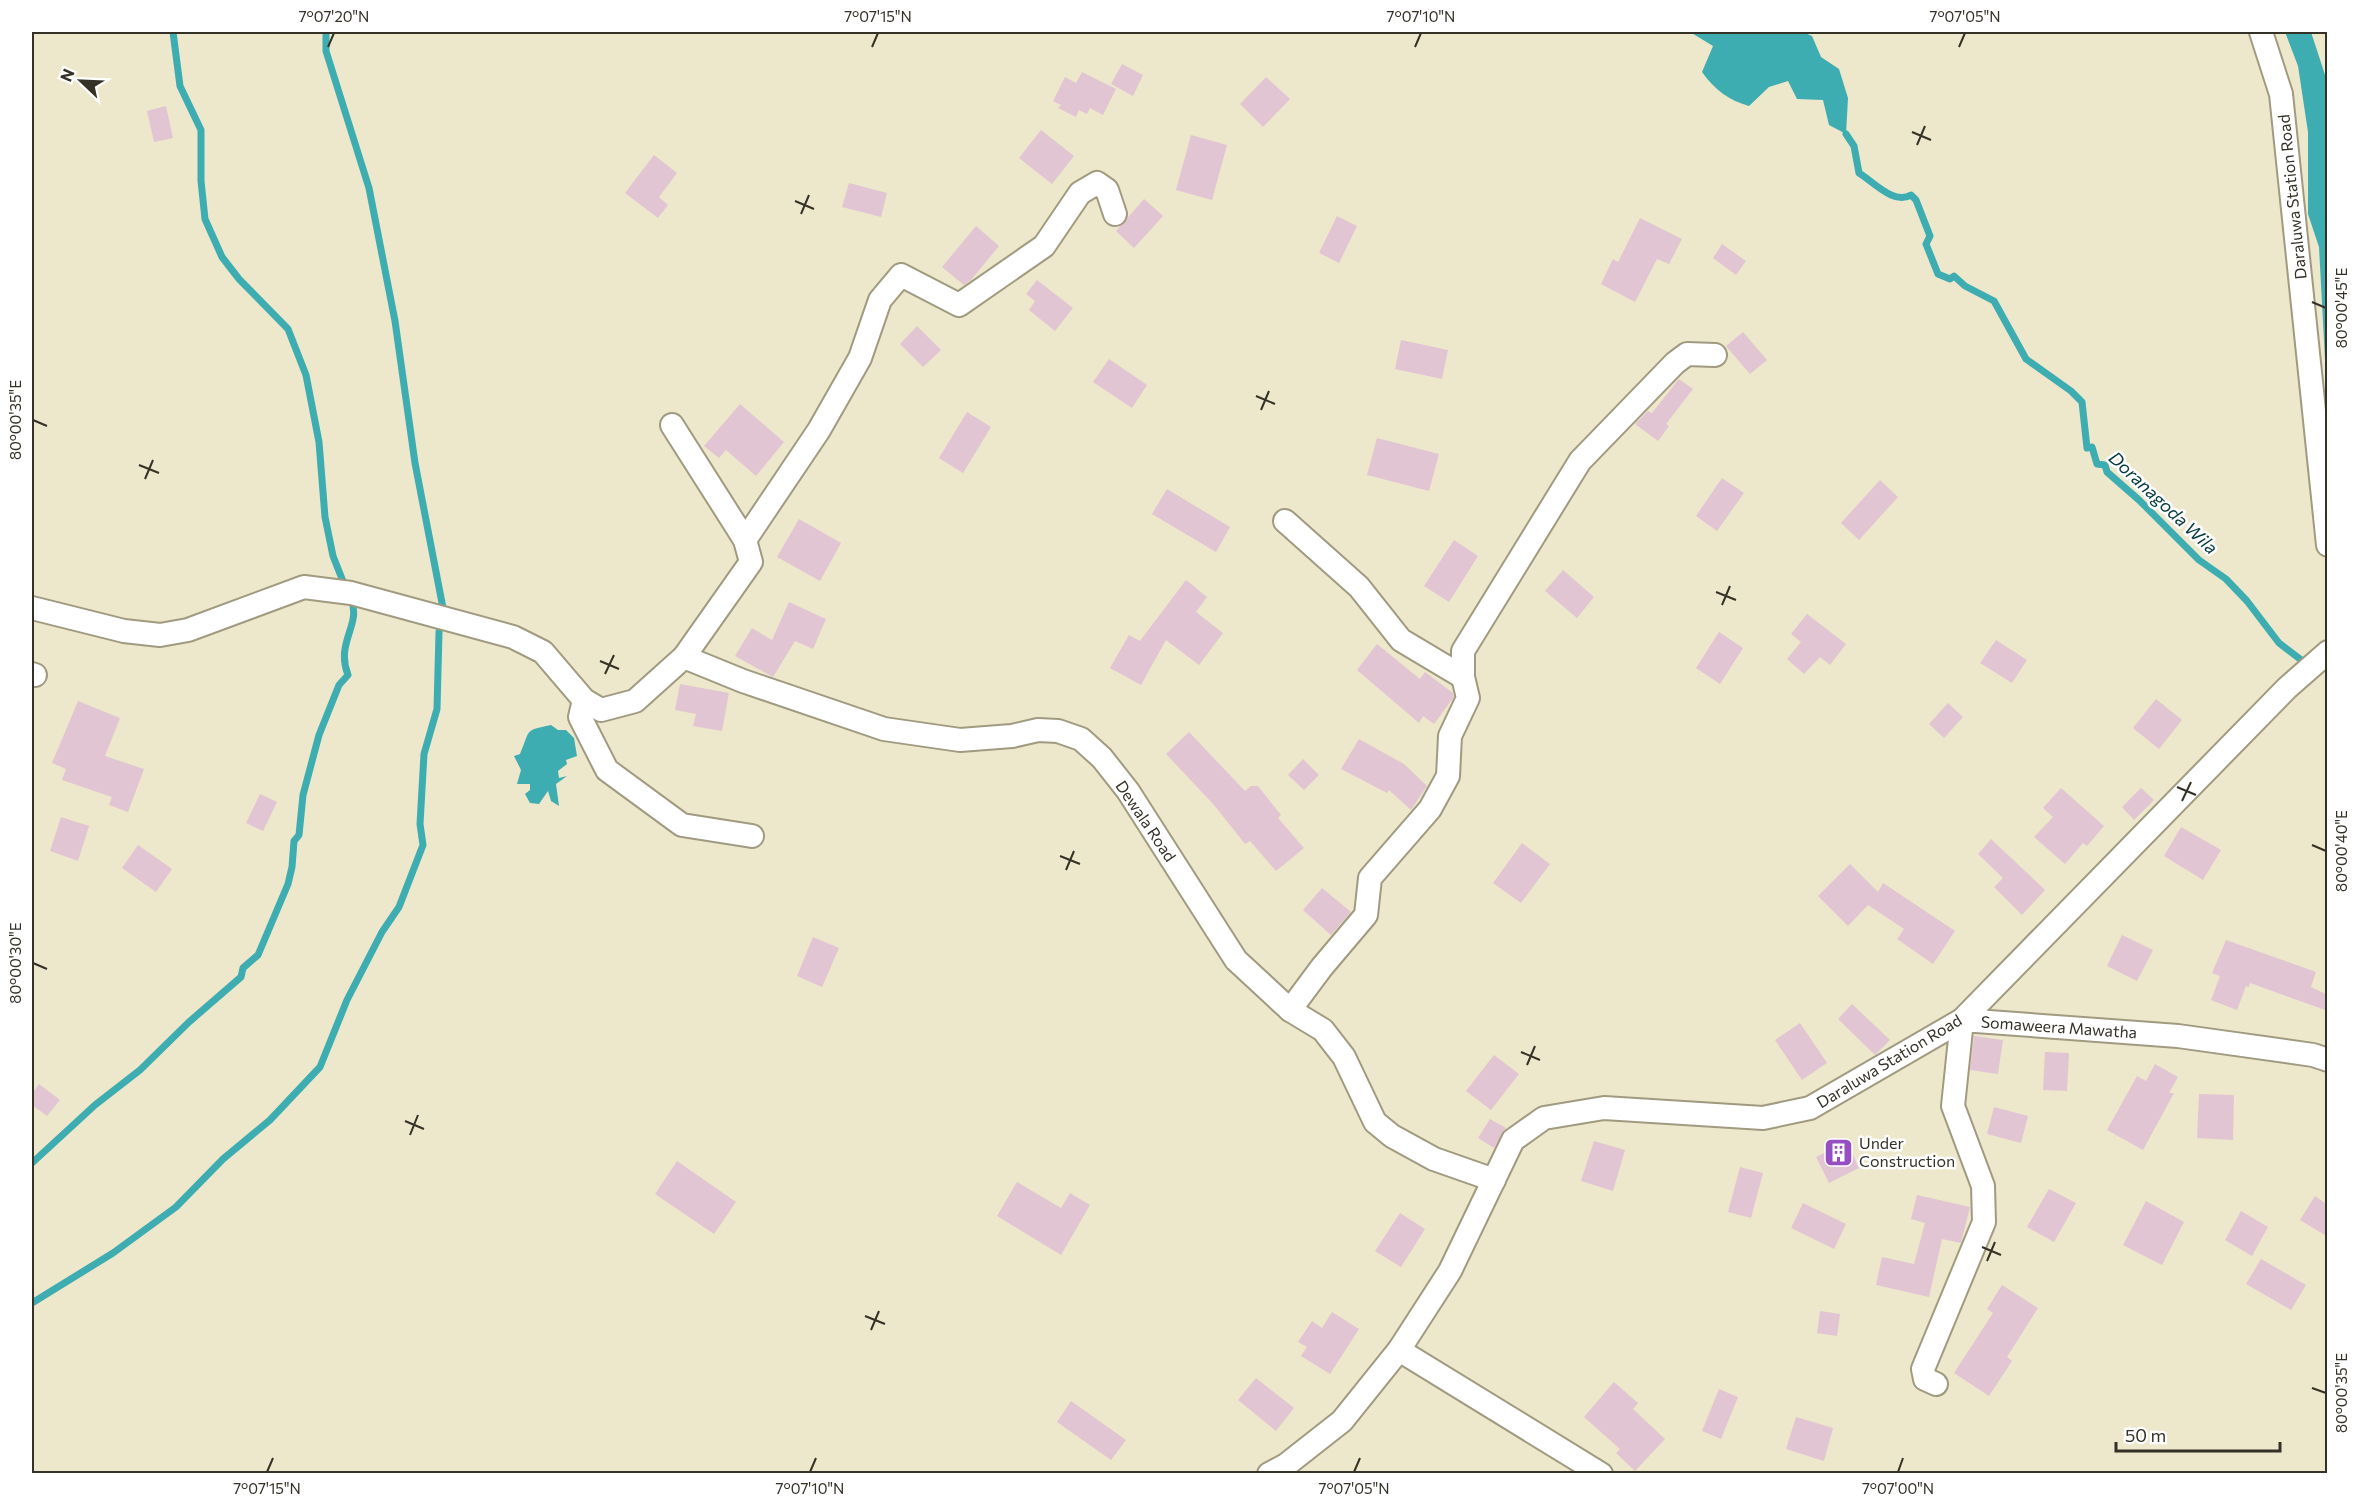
<svg xmlns="http://www.w3.org/2000/svg" width="2359" height="1505" viewBox="0 0 2359 1505" font-family="Commissioner,sans-serif">
<style>
.water{fill:#3eadb1}
.lines{fill:none;stroke-linecap:round;stroke-linejoin:round}
.stream{stroke:#3eadb1;stroke-width:7}
.building{fill:#e2c5d2}
.street-casing{stroke:#a09a80;stroke-width:26}
.street{stroke:#fff;stroke-width:22}
.ticks{fill:none;stroke:#343127;stroke-width:2}
.labels{text-anchor:middle;stroke-width:5;stroke-linejoin:round;paint-order:stroke}
.street-label{font-size:16px;fill:#343127;stroke:#fff}
.poi-label{font-size:16px;fill:#343127;stroke:#fff;text-anchor:start}
.water-label{font-size:18px;font-style:italic;fill:#043a3c;stroke:#fff}
.neatline{fill:none;stroke:#343127;stroke-width:2}
.ticks-label{font-size:15px;text-anchor:middle;fill:#343127}
</style>
<rect width="100%" height="100%" fill="#ede7cb"/>
<g class="water">
<path d="M1690,32H1803L1812,36L1821,57L1839,69L1848,98L1846,134L1829,125L1823,100L1797,99L1788,81L1769,87L1749,106C1728,100 1715,90 1702,72L1713,46Z"/>
<polygon points="2285,32 2311,32 2328,84 2327,397 2319,247 2308,214 2308,132 2298,66"/>
<path d="M551,725L558,730H566L574,738L577,756L566,760L567,764L558,771L559,778L567,776L556,784L559,806L551,801L548,791L539,804L530,803L525,794L530,790V784H517L521,770L514,756L520,754C531,729 523,731 551,725Z"/>
</g>
<g class="lines">
<g class="stream">
<polyline points="173,32 180,86 201,130 201,181 205,219 222,257 239,279 288,329 306,375 319,442 325,517 333,556 346,589"/>
<path d="M1846,134L1854,146L1859,173C1875,183 1894,205 1911,195L1916,200L1930,236L1926,244L1938,274L1950,279L1954,276L1965,286L1994,301L2026,359L2071,391L2082,402L2087,448L2092,447L2097,464L2105,465L2107,472L2139,500L2199,560L2226,579L2247,601L2279,643L2304,662"/>
<path d="M32,1163L95,1105L140,1070L189,1022L241,977L243,968L258,955L288,884L292,867L294,841L299,835L303,795L319,735L339,685L348,675C335,642 362,625 351,599"/>
<polyline points="32,1303 113,1253 176,1207 223,1159 270,1120 320,1067 347,1000 382,932 399,907 423,845 420,824 424,754 437,709 439,632 443,608 415,463 395,321 369,188 326,51 326,32"/>
</g>
</g>
<g class="building">
<polygon points="1122,64 1143,75 1133,96 1111,84"/>
<polygon points="1082,72 1116,89 1103,115 1090,108 1087,114 1079,110 1076,117 1058,108 1061,105 1053,101 1065,77 1076,83"/>
<polygon points="1266,77 1290,99 1263,127 1240,104"/>
<polygon points="166,106 173,138 154,142 147,111"/>
<polygon points="1041,130 1074,156 1052,184 1019,158"/>
<polygon points="1191,135 1227,145 1212,200 1176,190"/>
<polygon points="654,155 677,173 659,197 668,205 658,218 625,193"/>
<polygon points="849,183 887,193 881,217 842,207"/>
<polygon points="1144,199 1163,216 1134,248 1116,231"/>
<polygon points="1337,216 1357,226 1339,263 1319,253"/>
<polygon points="1640,218 1682,239 1669,264 1657,259 1635,302 1601,284 1613,259 1618,262"/>
<polygon points="976,226 999,246 971,280 964,285 942,267"/>
<polygon points="1722,244 1746,261 1736,275 1713,258"/>
<polygon points="1037,280 1073,308 1055,331 1029,310 1035,301 1026,294"/>
<polygon points="917,326 941,350 923,367 900,344"/>
<polygon points="1743,332 1767,360 1750,374 1726,346"/>
<polygon points="1401,340 1448,350 1442,379 1395,369"/>
<polygon points="1109,359 1147,385 1132,408 1093,382"/>
<polygon points="1679,379 1693,389 1666,424 1669,426 1658,441 1635,424 1648,411 1652,413"/>
<polygon points="740,404 784,442 756,476 726,450 719,458 704,446"/>
<polygon points="967,412 991,427 963,473 939,458"/>
<polygon points="1377,438 1439,454 1429,491 1367,475"/>
<polygon points="1722,478 1744,493 1717,531 1696,516"/>
<polygon points="1880,480 1898,497 1859,540 1841,523"/>
<polygon points="1167,489 1230,527 1216,552 1152,514"/>
<polygon points="799,519 841,543 820,581 777,557"/>
<polygon points="1454,540 1478,556 1449,602 1424,586"/>
<polygon points="1563,570 1594,597 1577,618 1545,591"/>
<polygon points="1186,580 1207,597 1196,612 1223,633 1199,665 1166,640 1141,685 1110,668 1129,635 1140,641"/>
<polygon points="789,602 826,619 813,649 795,641 773,677 735,656 752,628 772,640"/>
<polygon points="1807,614 1846,644 1830,665 1820,657 1804,674 1787,659 1801,642 1791,634"/>
<polygon points="1719,632 1743,648 1720,684 1696,668"/>
<polygon points="1996,640 2027,660 2012,683 1980,663"/>
<polygon points="1377,644 1420,679 1425,672 1453,693 1454,697 1434,724 1423,716 1419,723 1357,670"/>
<polygon points="680,684 729,693 722,731 693,726 696,714 675,710"/>
<polygon points="2156,699 2182,720 2159,749 2133,728"/>
<polygon points="78,701 120,718 105,756 144,769 128,812 109,805 112,797 62,780 66,769 52,763"/>
<polygon points="1948,703 1963,717 1944,738 1929,724"/>
<polygon points="1189,732 1245,791 1251,786 1258,786 1281,815 1278,818 1304,848 1276,871 1250,841 1245,844 1214,805 1166,754"/>
<polygon points="1359,739 1404,764 1427,786 1411,810 1389,790 1387,793 1341,769"/>
<polygon points="1303,759 1319,775 1304,790 1288,775"/>
<polygon points="2061,788 2104,826 2087,846 2083,843 2065,864 2034,837 2053,817 2043,808"/>
<polygon points="2141,788 2154,800 2134,820 2122,807"/>
<polygon points="260,794 277,802 263,831 246,823"/>
<polygon points="61,817 89,826 78,861 50,851"/>
<polygon points="2181,827 2221,850 2203,880 2164,856"/>
<polygon points="1991,839 2045,890 2022,915 1994,887 2003,878 1978,854"/>
<polygon points="1522,843 1550,864 1521,903 1493,883"/>
<polygon points="138,845 172,869 156,892 122,868"/>
<polygon points="1850,864 1878,892 1883,883 1955,931 1933,964 1897,939 1904,929 1868,905 1848,926 1818,896"/>
<polygon points="1322,888 1351,912 1331,935 1303,910"/>
<polygon points="2122,935 2153,950 2137,981 2107,966"/>
<polygon points="813,937 839,948 822,987 797,976"/>
<polygon points="2226,940 2316,972 2311,987 2328,995 2328,1011 2250,983 2249,987 2246,986 2237,1010 2211,1000 2220,976 2212,973"/>
<polygon points="1852,1004 1890,1040 1875,1055 1838,1019"/>
<polygon points="1800,1023 1827,1063 1802,1080 1775,1040"/>
<polygon points="1974,1036 2003,1040 1998,1074 1970,1070"/>
<polygon points="2045,1052 2069,1053 2067,1091 2043,1090"/>
<polygon points="1494,1055 1519,1074 1491,1110 1466,1091"/>
<polygon points="2155,1064 2178,1077 2169,1093 2174,1093 2143,1150 2107,1130 2137,1076 2146,1081"/>
<polygon points="39,1084 60,1100 47,1116 32,1105 32,1094"/>
<polygon points="2199,1094 2234,1095 2233,1140 2197,1138"/>
<polygon points="1994,1107 2028,1116 2021,1143 1987,1134"/>
<polygon points="1490,1119 1506,1128 1494,1148 1478,1138"/>
<polygon points="1594,1141 1625,1150 1613,1191 1581,1181"/>
<polygon points="1847,1142 1859,1168 1829,1183 1816,1157"/>
<polygon points="677,1161 736,1202 714,1234 655,1194"/>
<polygon points="1740,1167 1763,1173 1751,1218 1728,1212"/>
<polygon points="1017,1182 1061,1208 1070,1193 1090,1205 1061,1255 997,1216"/>
<polygon points="2049,1189 2076,1203 2054,1242 2027,1227"/>
<polygon points="1917,1195 1970,1207 1961,1243 1942,1239 1929,1297 1876,1285 1882,1257 1914,1264 1925,1223 1911,1219"/>
<polygon points="2315,1196 2328,1205 2328,1237 2300,1220"/>
<polygon points="2146,1201 2184,1222 2162,1265 2123,1245"/>
<polygon points="1803,1203 1846,1224 1834,1249 1791,1228"/>
<polygon points="2241,1211 2268,1227 2252,1256 2225,1240"/>
<polygon points="1400,1213 1425,1229 1401,1267 1375,1251"/>
<polygon points="2261,1259 2306,1285 2291,1310 2246,1284"/>
<polygon points="2002,1285 2038,1308 2007,1357 2012,1361 1989,1396 1954,1373 1993,1313 1987,1309"/>
<polygon points="1820,1311 1840,1314 1837,1336 1817,1333"/>
<polygon points="1332,1312 1359,1329 1330,1374 1301,1356 1307,1347 1298,1342 1312,1321 1322,1328"/>
<polygon points="1256,1378 1294,1408 1276,1431 1238,1400"/>
<polygon points="1614,1382 1638,1403 1633,1409 1665,1439 1635,1471 1616,1453 1620,1449 1584,1417"/>
<polygon points="1719,1389 1738,1397 1721,1439 1702,1431"/>
<polygon points="1071,1401 1126,1440 1111,1460 1057,1422"/>
<polygon points="1796,1417 1833,1428 1824,1461 1786,1449"/>
</g>
<g class="lines">
<defs>
<g id="street">
<polyline points="2261,32 2281,94 2328,545"/>
<polyline points="1285,521 1359,587 1401,640 1463,677"/>
<polyline points="745,540 819,430 860,358 880,300 901,275 959,305 1044,246 1080,193 1097,183 1107,190 1115,214"/>
<polyline points="32,608 124,631 160,635 188,630 304,587 351,593 513,637 543,652 584,700 601,710 635,701 684,657 751,562 745,540 672,425"/>
<polyline points="684,657 743,681 884,729 960,740 1012,736 1038,730 1058,731 1081,739 1102,758 1128,791 1236,960 1290,1010 1323,1030 1344,1057 1375,1122 1392,1136 1434,1159 1494,1180"/>
<polyline points="32,674 35,675"/>
<polyline points="584,700 580,717 607,770 682,825 752,836"/>
<polyline points="1290,1010 1322,967 1366,915 1370,878 1430,809 1448,776 1450,736 1468,698 1463,677 1463,651 1580,461 1675,363 1687,354 1715,355"/>
<polyline points="1399,1350 1601,1474"/>
<polyline points="1936,1384 1925,1379 1923,1369 1984,1222 1983,1186 1953,1106 1962,1020 2178,1036 2313,1055 2328,1060"/>
<polyline points="1269,1474 1286,1465 1342,1421 1399,1350 1450,1271 1513,1140 1544,1118 1604,1108 1763,1118 1810,1108 1962,1020 2287,688 2328,652"/>
</g>
</defs>
<use href="#street" class="street-casing"/>
<use href="#street" class="street"/>
</g>
<path class="ticks" d="M328,47L334,33M872,47L878,33M1415,47L1421,33M1959,47L1965,33M1912,132L1931,140M1917,145L1925,126M795,201L814,209M801,214L809,195M2312,302L2326,308M1256,396L1275,404M1261,410L1269,391M33,420L47,426M139,465L159,473M145,479L153,460M1716,592L1736,600M1722,605L1730,586M600,661L619,669M605,674L614,655M2177,787L2196,795M2182,801L2191,782M2312,845L2326,851M1060,856L1080,864M1066,870L1074,851M33,963L47,969M1521,1052L1540,1060M1527,1065L1535,1046M405,1121L424,1129M410,1135L418,1115M1982,1247L2001,1255M1987,1261L1995,1242M865,1316L885,1324M871,1330L879,1311M2312,1388L2326,1393M267,1472L273,1458M810,1472L816,1458M1354,1472L1360,1458M1898,1472L1903,1458"/>
<defs>
<symbol id="building-square" viewBox="-11 -11 22 22"><rect x="-9" y="-9" width="18" height="18" rx="4" fill="#964fc2" stroke="#fff"/><path d="M-4-6H4V6H1V3H-1V6H-4ZM-2.5-4.3h1.7v1.8h-1.7ZM.8-4.3h1.7v1.8H.8ZM-2.5-1h1.7V.8h-1.7ZM.8-1h1.7V.8H.8Z" fill="#fff"/></symbol>
</defs>
<g fill-rule="evenodd">
<use href="#building-square" x="1822" y="1136" width="33" height="33"/>
</g>
<g class="labels">
<g class="street-label">
<text transform="translate(2292 197) rotate(-96)" y="6">Daraluwa Station Road</text>
<text transform="translate(1146 821) rotate(56)" y="6">Dewala Road</text>
<text transform="translate(2059 1027) rotate(4)" y="6">Somaweera Mawatha</text>
<text transform="translate(1889 1061) rotate(-31)" y="6">Daraluwa Station Road</text>
</g>
<g class="poi-label">
<text x="1859" y="1149">Under<tspan x="1859" dy="18">Construction</tspan></text>
</g>
<g class="water-label">
<text transform="translate(2163 503) rotate(43)" y="6">Doranagoda Wila</text>
</g>
</g>
<rect width="2359" height="1505" fill="none" stroke="#ffffff" stroke-width="66"/>
<g transform="translate(81 81) rotate(293)" stroke="#ffffff" stroke-width="4.5" paint-order="stroke">
<path d="M0-4.5L10 22L0 15L-10 22Z" fill="#343127"/>
<text y="-9" font-size="16" font-weight="bold" text-anchor="middle" fill="#343127">N</text>
</g>
<path d="M2116 1442v9h164v-9" fill="none" stroke="#343127" stroke-width="3"/>
<text x="2125" y="1442" font-size="18" fill="#343127" stroke="#ffffff" stroke-width="4.5" paint-order="stroke">50 m</text>
<rect x="33" y="33" width="2293" height="1439" class="neatline"/>
<g class="ticks-label">
<text x="334" y="22">7°07'20"N</text>
<text x="878" y="22">7°07'15"N</text>
<text x="1421" y="22">7°07'10"N</text>
<text x="1965" y="22">7°07'05"N</text>
<text transform="translate(2342 308) rotate(-90)" y="5">80°00'45"E</text>
<text transform="translate(16 420) rotate(-90)" y="5">80°00'35"E</text>
<text transform="translate(2342 851) rotate(-90)" y="5">80°00'40"E</text>
<text transform="translate(16 963) rotate(-90)" y="5">80°00'30"E</text>
<text transform="translate(2342 1393) rotate(-90)" y="5">80°00'35"E</text>
<text x="267" y="1494">7°07'15"N</text>
<text x="810" y="1494">7°07'10"N</text>
<text x="1354" y="1494">7°07'05"N</text>
<text x="1898" y="1494">7°07'00"N</text>
</g>
</svg>
